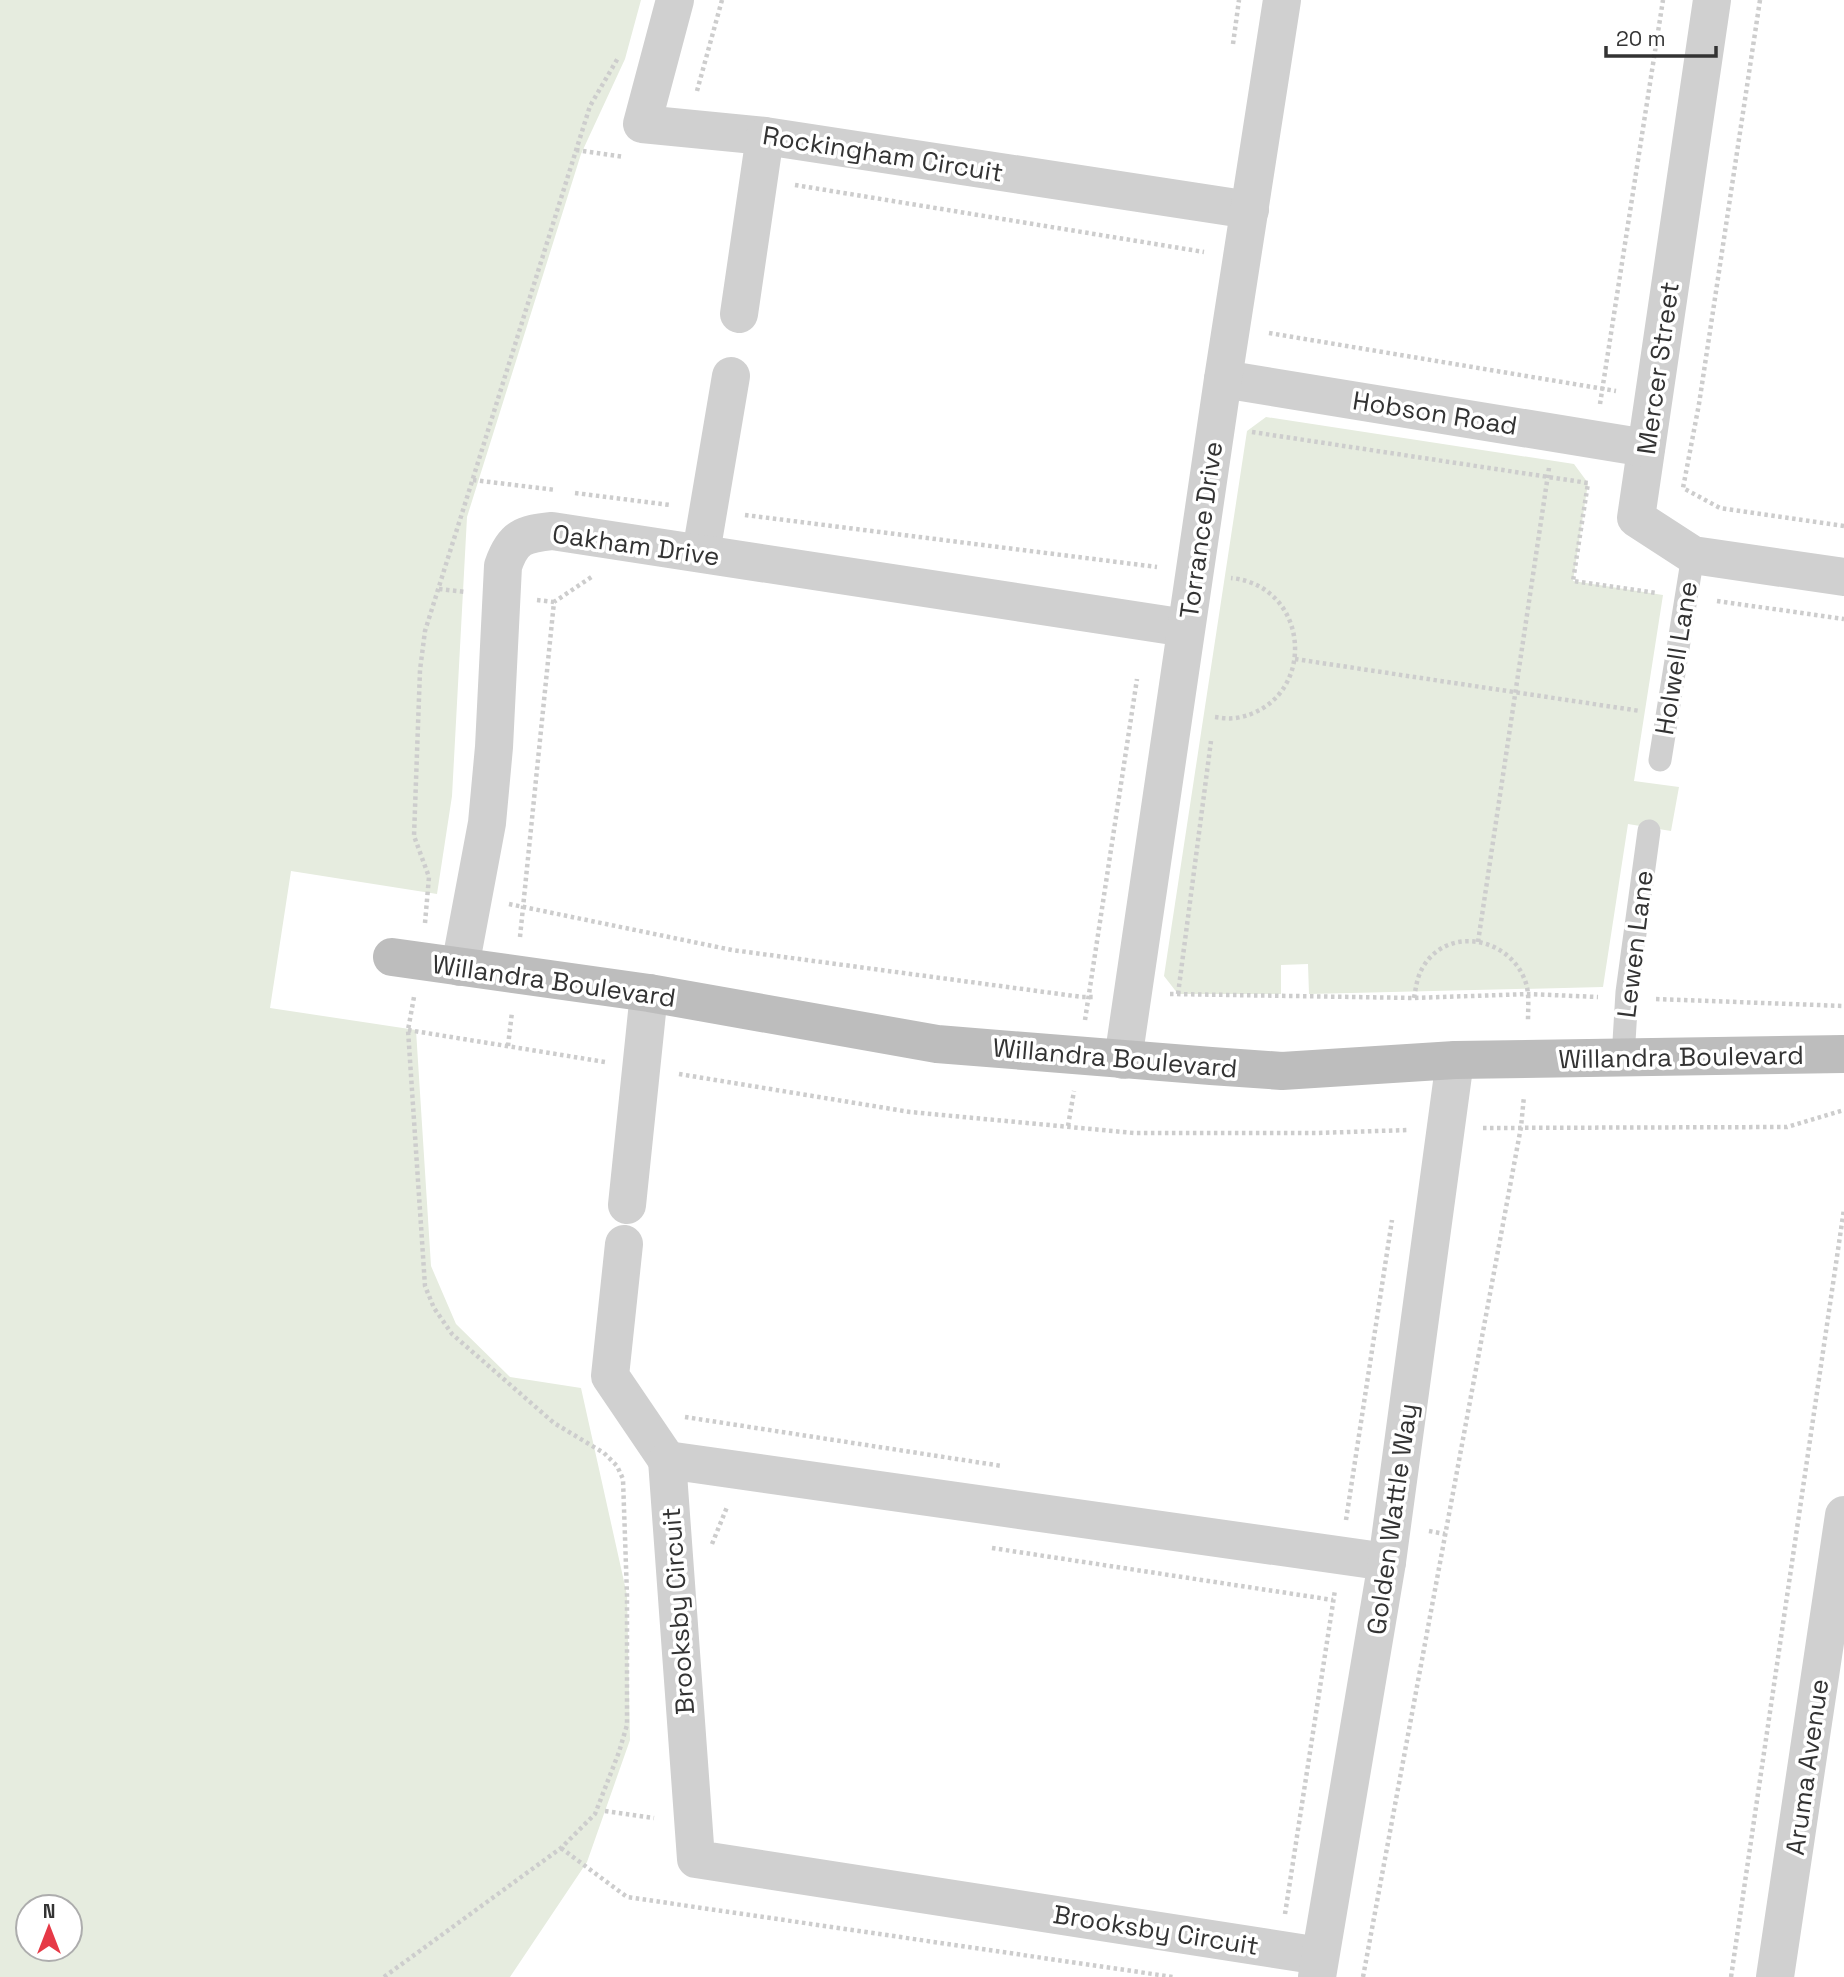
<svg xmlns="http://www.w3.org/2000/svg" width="1844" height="1977" viewBox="0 0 1844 1977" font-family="'Space Grotesk',sans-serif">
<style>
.green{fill:#e6ecdf;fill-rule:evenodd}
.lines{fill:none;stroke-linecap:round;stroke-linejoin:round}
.path{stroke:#cdcdcd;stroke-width:4.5;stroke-dasharray:3.5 3.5;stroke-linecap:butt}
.lane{stroke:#d0d0d0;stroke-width:23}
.street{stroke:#d0d0d0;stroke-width:38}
.secondary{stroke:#bdbdbd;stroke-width:38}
.labels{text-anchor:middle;stroke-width:7;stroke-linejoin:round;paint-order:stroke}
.street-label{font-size:26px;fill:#333;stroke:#fff}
</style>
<rect width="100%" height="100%" fill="#fff"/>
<g class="green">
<path d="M0,0H641L625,59L581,154L467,517L452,796L437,894L291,871L270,1008L416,1030L431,1266L456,1324L510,1377L581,1388L627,1595L630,1740L587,1862L510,1977H0ZM28,1907H70V1949H28Z"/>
<polygon points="1266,417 1574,464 1588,483 1573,581 1663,595 1634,781 1679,787 1671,831 1628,824 1603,987 1309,994 1308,964 1281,965 1281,994 1178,994 1164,976 1247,431"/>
</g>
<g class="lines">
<g class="path">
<polyline points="1760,0 1699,404 1683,488 1720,508 1844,526"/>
<polyline points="1233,44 1239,0"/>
<polyline points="697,91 722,0"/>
<polyline points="576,150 624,157"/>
<polyline points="795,185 1204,252"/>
<polyline points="1269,333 1616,391"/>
<polyline points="1600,404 1663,0"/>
<polyline points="1252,432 1588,483 1573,581 1656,593"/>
<polyline points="473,480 556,490"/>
<polyline points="575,493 670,505"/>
<polyline points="745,515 1157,567"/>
<polyline points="439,589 466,592"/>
<polyline points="537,600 554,602"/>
<polyline points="1717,601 1844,619"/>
<polyline points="1295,659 1640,711"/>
<path d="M1215,717C1222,718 1229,719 1236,718C1318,704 1313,586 1231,578"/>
<polyline points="509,904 732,950 1082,997 1095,997"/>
<polyline points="425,923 429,877 414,836 420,670 425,631 590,106 618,58"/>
<polyline points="520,937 554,602 593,576"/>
<polyline points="1478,942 1549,468"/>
<polyline points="1170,994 1414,998 1528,994 1598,997"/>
<polyline points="1178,994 1211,741"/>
<path d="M1414,998C1416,987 1417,977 1423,967C1447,926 1507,937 1524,978C1530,991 1528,1006 1528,1021"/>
<polyline points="1656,999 1844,1006"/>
<polyline points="1085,1020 1137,679"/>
<polyline points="408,1030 605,1062"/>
<polyline points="508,1046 512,1012"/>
<polyline points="679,1074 910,1112 1134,1133 1317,1133 1408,1130"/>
<polyline points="1068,1126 1074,1091"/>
<polyline points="1483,1128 1787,1127 1844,1110"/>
<polyline points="685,1417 1002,1466"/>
<polyline points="1346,1520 1392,1220"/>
<polyline points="1429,1531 1445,1534"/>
<polyline points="712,1544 727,1507"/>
<polyline points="992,1548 1333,1600"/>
<polyline points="605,1811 654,1818"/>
<polyline points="561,1848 627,1897 1173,1977"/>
<polyline points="1285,1914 1335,1590"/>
<polyline points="384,1977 561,1848 595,1814 619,1752 627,1725 627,1595 623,1479 617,1466 604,1453 554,1423 452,1334 434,1308 425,1286 408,1030 414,997"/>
<polyline points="1363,1977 1521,1127 1524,1096"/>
<polyline points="1731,1977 1844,1209"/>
</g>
<g class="lane">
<polyline points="1660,760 1693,555"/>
<polyline points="1623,1058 1627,992 1649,831"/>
</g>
<g class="street">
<polyline points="675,0 642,124 765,136 1250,210"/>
<polyline points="1712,0 1636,518 1693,555 1844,577"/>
<polyline points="739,314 765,136"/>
<polyline points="1223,379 1646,448"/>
<polyline points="701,553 731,376"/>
<path d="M460,967L487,823L494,747L503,566C513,537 523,534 552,531L1186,628"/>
<polyline points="1123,1060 1223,379 1282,0"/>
<polyline points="627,1205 649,993"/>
<polyline points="624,1244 610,1376 667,1460"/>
<polyline points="1320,1956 696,1859 667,1460 1387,1562"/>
<polyline points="1317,1977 1387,1562 1455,1060"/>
<polyline points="1775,1977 1844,1515"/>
</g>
<polyline class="secondary" points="392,957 649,993 937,1044 1211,1066 1282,1071 1455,1060 1844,1054"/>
</g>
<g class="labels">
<g class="street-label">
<text transform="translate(883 154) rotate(9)" y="9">Rockingham Circuit</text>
<text transform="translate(1658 368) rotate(-82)" y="9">Mercer Street</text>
<text transform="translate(1435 413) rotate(9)" y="9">Hobson Road</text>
<text transform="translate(1201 530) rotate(-82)" y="9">Torrance Drive</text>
<text transform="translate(636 545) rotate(8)" y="9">Oakham Drive</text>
<text transform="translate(1676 658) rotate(-81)" y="9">Holwell Lane</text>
<text transform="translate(1635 944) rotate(-83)" y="9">Lewen Lane</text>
<text transform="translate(554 981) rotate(8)" y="9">Willandra Boulevard</text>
<text transform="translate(1681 1057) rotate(-1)" y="9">Willandra Boulevard</text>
<text transform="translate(1115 1058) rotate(5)" y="9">Willandra Boulevard</text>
<text transform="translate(1392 1519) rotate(-82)" y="9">Golden Wattle Way</text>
<text transform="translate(678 1611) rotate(-94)" y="9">Brooksby Circuit</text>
<text transform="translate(1807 1767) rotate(-82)" y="9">Aruma Avenue</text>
<text transform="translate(1156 1930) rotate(9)" y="9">Brooksby Circuit</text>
</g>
</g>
<g transform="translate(49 1928)"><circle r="33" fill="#ffffff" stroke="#adadad" stroke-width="2"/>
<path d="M0-5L12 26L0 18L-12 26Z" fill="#e63946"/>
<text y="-10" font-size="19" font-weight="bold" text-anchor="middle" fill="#333333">N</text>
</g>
<path d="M1606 46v10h110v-10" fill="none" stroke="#333333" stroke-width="3.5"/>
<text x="1616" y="46" font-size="21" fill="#333333" stroke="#ffffff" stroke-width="5" paint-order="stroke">20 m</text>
</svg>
